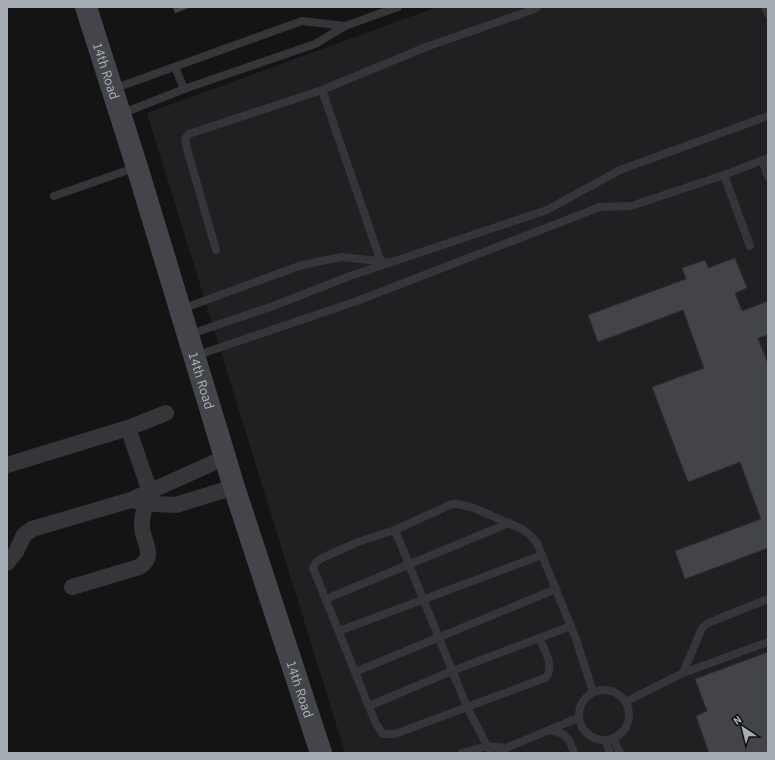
<svg xmlns="http://www.w3.org/2000/svg" width="775" height="760" viewBox="0 0 775 760" font-family="'Source Sans 3',sans-serif">
<style>
.built{fill:#202022}
.building{fill:#434448;stroke:#2e2e31}
.lines{fill:none;stroke-linecap:round;stroke-linejoin:round}
.lane{stroke:#35363a;stroke-width:8}
.street{stroke:#35363a;stroke-width:16}
.secondary{stroke:#43454a;stroke-width:22}
.labels{text-anchor:middle;stroke-width:3;stroke-linejoin:round;paint-order:stroke}
.street-label{font-size:14px;fill:#a6acb4;stroke:#0f0f10}
</style>
<rect width="100%" height="100%" fill="#141415"/>
<polygon class="built" points="437,7 768,7 768,753 345,753 147,113"/>
<g class="building">
<polygon points="173,7 191,7 175,13"/>
<polygon points="735,258 747,288 735,293 742,311 768,301 768,335 758,338 768,364 768,548 685,579 675,551 761,519 740,462 688,482 652,387 704,368 683,310 598,342 588,315 686,279 682,268 705,260 708,268"/>
<polygon points="768,652 768,753 709,753 696,716 707,711 695,679"/>
</g>
<g class="lines">
<g class="lane">
<polyline points="765,7 768,14"/>
<polyline points="175,67 184,89"/>
<polyline points="113,89 302,21 345,26"/>
<polyline points="322,90 382,265"/>
<polyline points="121,114 184,89 315,44 345,26 398,7"/>
<polyline points="762,160 768,176"/>
<polyline points="724,175 750,246"/>
<polyline points="54,196 137,167"/>
<polyline points="216,250 187,149 185,139 189,134 322,90 426,47 532,10 537,7"/>
<polyline points="182,309 299,266 321,261 342,257 387,262"/>
<polyline points="188,335 273,306 350,276 547,210 620,170 768,116"/>
<polyline points="195,356 357,301 600,207 631,206 724,175 768,158"/>
<polyline points="395,530 467,707 491,753"/>
<polyline points="326,599 509,523"/>
<polyline points="339,631 542,555"/>
<path d="M539,638C544,649 556,668 545,678L395,734H383L376,724L313,568L316,562L322,558L358,542L395,530L452,504H458L474,508L522,529L529,534L537,543L576,639L593,692"/>
<polyline points="355,672 556,589"/>
<polyline points="683,673 702,628 708,623 768,599"/>
<circle cx="604" cy="715" r="25"/>
<polyline points="625,702 683,673 768,642"/>
<polyline points="369,706 452,671 571,626"/>
<path d="M549,730C566,733 569,737 574,753"/>
<polyline points="613,738 620,753"/>
<polyline points="605,740 610,753"/>
<polyline points="462,753 487,746 506,748"/>
<polyline points="500,753 506,748 578,718"/>
</g>
<g class="street">
<polyline points="128,428 150,492"/>
<polyline points="7,465 128,428 166,413"/>
<polyline points="136,501 154,504 176,505 234,487"/>
<polyline points="7,563 16,552 24,535 32,529 131,500 226,457"/>
<path d="M72,587L139,567C157,556 143,543 142,527C141,519 144,510 146,503"/>
</g>
<path class="secondary" id="s1" d="M86,7L137,167L234,487L321,753"/>
</g>
<g class="labels">
<g class="street-label">
<text dy="5" stroke="none"><textPath href="#s1" startOffset="67">14th Road</textPath></text>
<text dy="5" stroke="none"><textPath href="#s1" startOffset="391">14th Road</textPath></text>
<text dy="5" stroke="none"><textPath href="#s1" startOffset="715">14th Road</textPath></text>
</g>
</g>
<rect width="775" height="760" fill="none" stroke="#a6acb4" stroke-width="16"/>
<g transform="translate(743 728) rotate(325)" stroke="#0f0f10" stroke-width="3" paint-order="stroke">
<path d="M0-3L7 15L0 10L-7 15Z" fill="#a6acb4"/>
<text y="-6" font-size="11" font-weight="bold" text-anchor="middle" fill="#a6acb4">N</text>
</g>
</svg>
